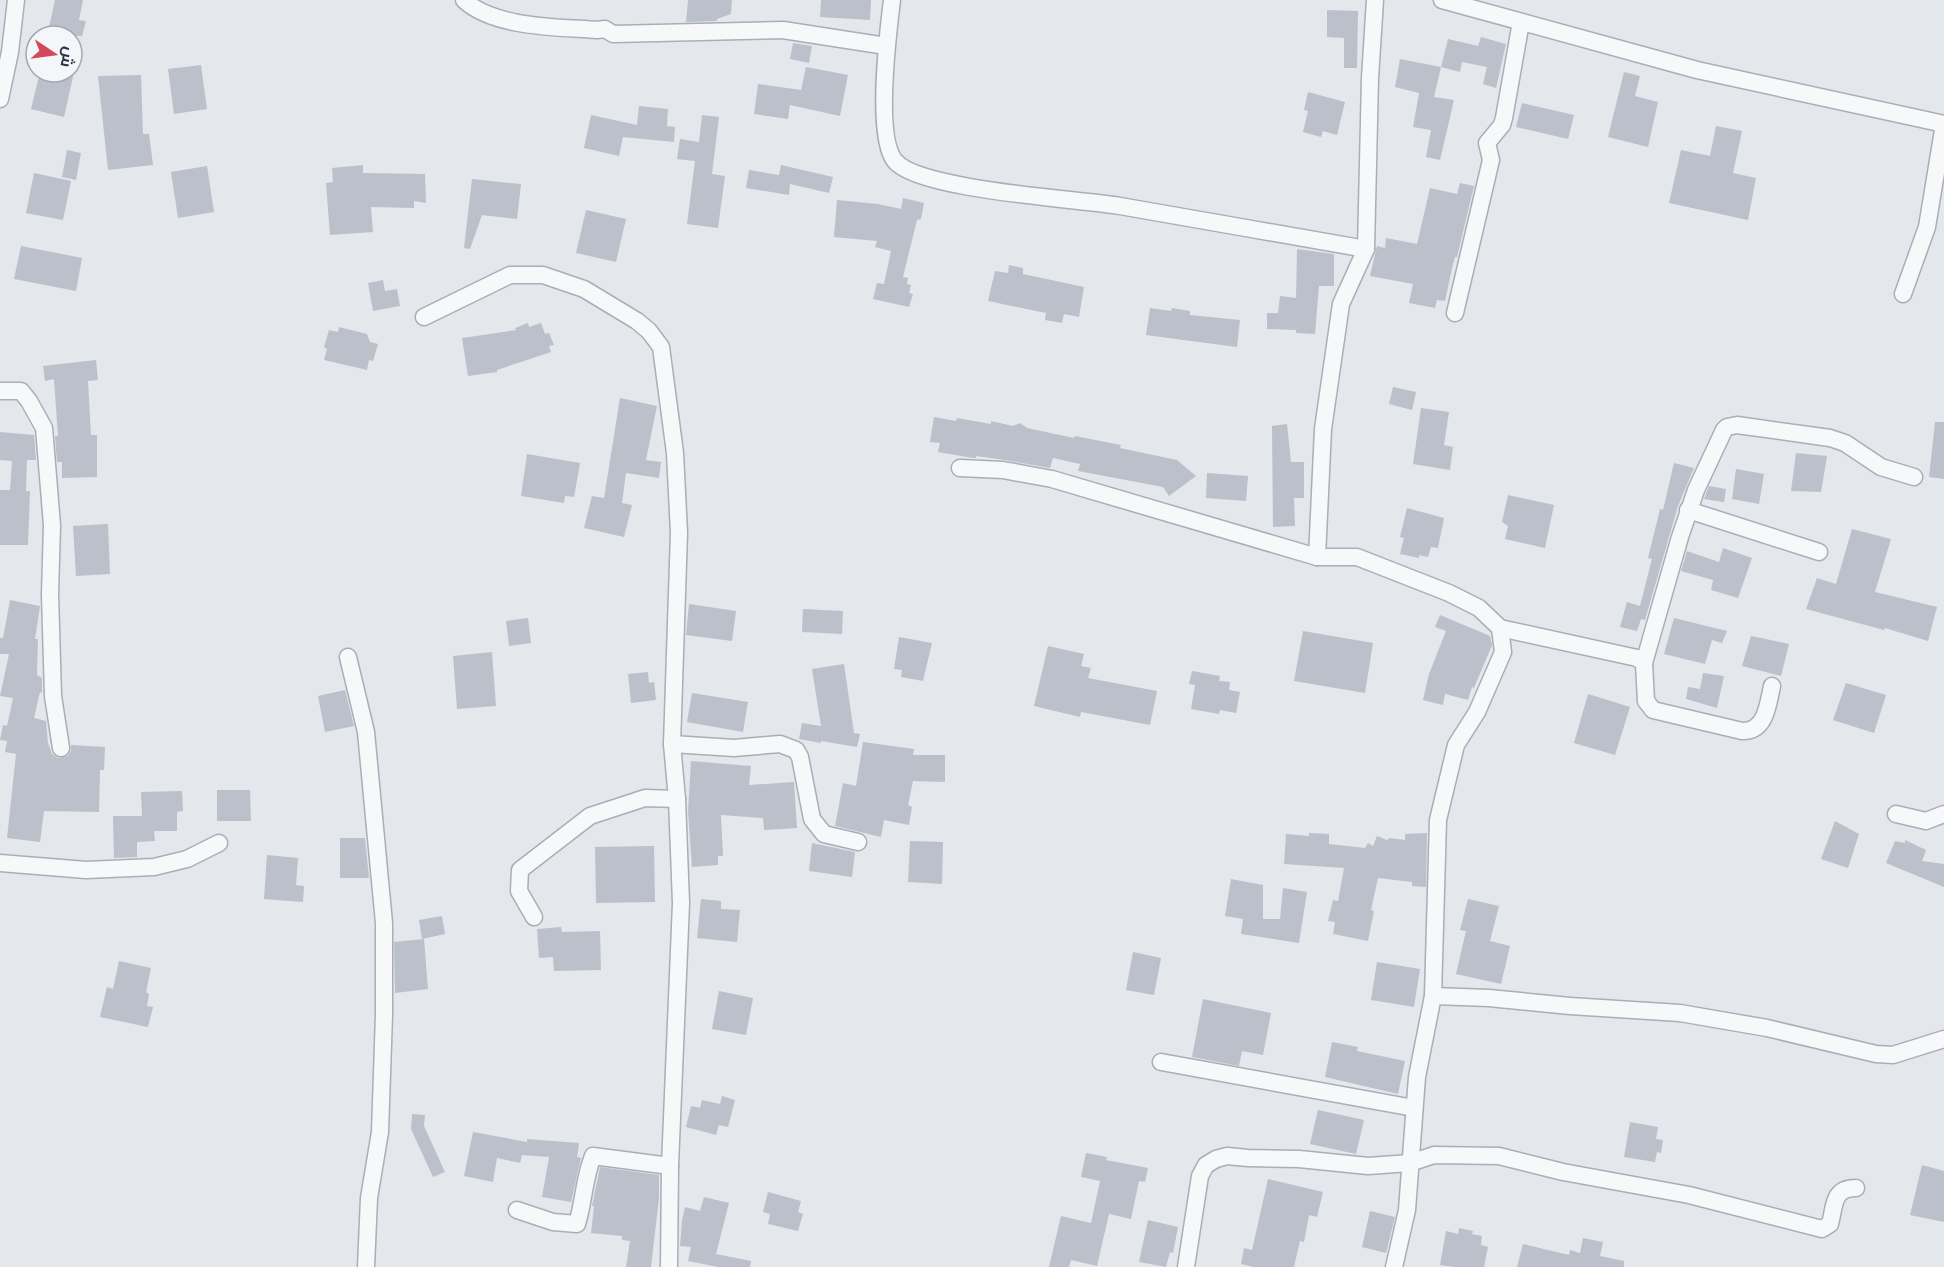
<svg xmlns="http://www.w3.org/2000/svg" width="1944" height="1267" viewBox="0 0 1944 1267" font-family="'Open Sans',Cairo,sans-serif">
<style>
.building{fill:#bbc0ca}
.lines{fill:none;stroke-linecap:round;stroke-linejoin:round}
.street-casing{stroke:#a9aeb7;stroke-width:19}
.street{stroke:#f7f8fa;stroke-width:16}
</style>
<rect width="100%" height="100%" fill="#e4e7ec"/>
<g class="building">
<polygon points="55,0 83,0 79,20 86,21 82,36 47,36"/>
<polygon points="688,0 732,0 731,14 717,19 717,21 686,22"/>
<polygon points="821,0 871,0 870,20 820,17"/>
<polygon points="1327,10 1358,11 1357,68 1344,68 1344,38 1327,37"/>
<polygon points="1481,37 1506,44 1496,88 1483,84 1487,67 1462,62 1460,72 1441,67 1448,39 1478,46"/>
<polygon points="793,43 812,46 809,63 790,59"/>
<polygon points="1400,59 1441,67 1434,97 1454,100 1440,160 1426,157 1431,130 1413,127 1419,93 1395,87"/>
<polygon points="201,65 207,109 174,114 168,69"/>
<polygon points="806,67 848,75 840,116 790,105 788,119 754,114 758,84 801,90"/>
<polygon points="40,72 74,72 64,117 31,109"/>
<polygon points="1624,72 1640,76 1635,96 1658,102 1648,147 1608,137"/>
<polygon points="141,75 143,134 149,134 153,165 108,170 98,76"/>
<polygon points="1308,92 1345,102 1337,135 1323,131 1321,137 1303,132 1308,111 1304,110"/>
<polygon points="1522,103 1574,115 1568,139 1516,127"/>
<polygon points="639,106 668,109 667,126 675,127 674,142 623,137 619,156 584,148 591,115 637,125"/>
<polygon points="702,115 719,117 712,174 725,176 718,228 687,224 695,161 677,159 680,139 699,142"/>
<polygon points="1716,126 1742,131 1733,173 1756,178 1748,220 1669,203 1681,150 1710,156"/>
<polygon points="67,150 81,153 76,180 62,177"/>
<polygon points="363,165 363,173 425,174 426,203 414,201 414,208 371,207 373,232 330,235 326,183 333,182 332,168"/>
<polygon points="781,165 833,177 829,193 790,184 789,195 746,188 749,170 779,175"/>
<polygon points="207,166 214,212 178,218 171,172"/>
<polygon points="34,173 71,181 63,220 26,213"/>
<polygon points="472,179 521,184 517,219 482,215 470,249 464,248"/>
<polygon points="1460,183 1474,186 1457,257 1455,257 1453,264 1445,301 1437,300 1435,308 1409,303 1413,284 1370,276 1377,246 1385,248 1386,238 1417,244 1430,188 1457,194"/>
<polygon points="903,198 924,203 921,219 917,220 903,277 908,278 907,284 911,285 909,293 913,294 909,307 873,299 877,283 884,284 891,251 875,247 877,241 834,237 837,200 878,204 901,209"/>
<polygon points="586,210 626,219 616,262 576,253"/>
<polygon points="21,246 82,258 76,291 14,279"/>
<polygon points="1297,249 1334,254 1334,286 1319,286 1315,334 1296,333 1296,330 1267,329 1267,313 1278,313 1280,296 1296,298"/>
<polygon points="1009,265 1023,268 1023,274 1084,287 1079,317 1064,314 1062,323 1045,320 1046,313 988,301 995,271 1008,273"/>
<polygon points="383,280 385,291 397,289 400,306 373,311 368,283"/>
<polygon points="1150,308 1171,311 1172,308 1190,311 1190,315 1240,320 1237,347 1146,335"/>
<polygon points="528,323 529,327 541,323 545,334 549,333 554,345 549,346 551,352 497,370 497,372 468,376 462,338 516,330 515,328"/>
<polygon points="339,327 367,334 370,342 378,344 373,361 369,360 367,370 324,360 327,349 324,347 329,330 338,332"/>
<polygon points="96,360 98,380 88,381 91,435 97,435 97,477 62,478 62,462 57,462 55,436 58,436 54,379 45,381 43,366"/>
<polygon points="1393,387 1416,392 1412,410 1389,404"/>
<polygon points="620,398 657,406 646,460 661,462 659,478 626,473 622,503 632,505 624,537 584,528 592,496 604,498"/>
<polygon points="1421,408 1449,412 1444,445 1453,447 1450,470 1413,464"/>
<polygon points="934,417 956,421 957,418 991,424 991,421 1013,426 1020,423 1027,428 1074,438 1075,436 1121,445 1120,448 1177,460 1196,476 1169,496 1163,487 1078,471 1080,464 1053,458 1050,468 1005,460 976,456 976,458 973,458 938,452 940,443 930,442"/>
<polygon points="1935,422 1944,422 1944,479 1929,477"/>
<polygon points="1287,424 1291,462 1304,462 1304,498 1294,498 1295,526 1273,527 1272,426"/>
<polygon points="0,432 34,435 36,460 27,460 26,491 30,491 28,545 0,545 0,490 10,490 12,461 0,460"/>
<polygon points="1796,453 1827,456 1821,492 1791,491"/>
<polygon points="527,454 580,463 574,497 565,496 564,503 521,496"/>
<polygon points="1674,463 1694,468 1678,506 1645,620 1641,619 1637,631 1620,627 1627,602 1640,606 1652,559 1648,558 1660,509 1663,510"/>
<polygon points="1736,469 1764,474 1759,504 1732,499"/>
<polygon points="1207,473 1248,476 1246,501 1206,498"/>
<polygon points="1709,486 1726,489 1724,502 1704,499"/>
<polygon points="1508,495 1554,505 1545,548 1505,539 1508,526 1502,522"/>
<polygon points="1407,508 1444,518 1438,548 1431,547 1428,557 1419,555 1419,558 1400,554 1404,538 1400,537"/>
<polygon points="108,524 110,574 76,576 73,526"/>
<polygon points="1852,529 1891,539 1875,592 1937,607 1928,641 1885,628 1884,630 1806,609 1817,578 1836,584"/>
<polygon points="1723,548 1752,558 1738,598 1711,590 1713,580 1681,571 1687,551 1719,562"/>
<polygon points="10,600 40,606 35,639 38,639 37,675 42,678 42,693 40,692 34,718 46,721 48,743 52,754 58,758 67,756 71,751 71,745 105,747 104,770 100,770 99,812 44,811 40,842 7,838 16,754 5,752 7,741 0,740 3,725 7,726 13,698 0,696 9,654 0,654 0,638 3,638"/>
<polygon points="689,604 736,611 732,641 686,635"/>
<polygon points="803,609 843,611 842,634 802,632"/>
<polygon points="1440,615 1490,636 1492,645 1474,688 1472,687 1468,700 1445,694 1443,705 1423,700 1429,674 1446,631 1435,627"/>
<polygon points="528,618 531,643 509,646 506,621"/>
<polygon points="1674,618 1727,631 1722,643 1712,640 1705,664 1664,654"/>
<polygon points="1303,631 1373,643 1365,693 1294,681"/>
<polygon points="1751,636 1789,644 1781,676 1742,666"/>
<polygon points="899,637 932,643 923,681 901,677 902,670 894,669"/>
<polygon points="1048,646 1084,654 1081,666 1091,668 1088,678 1157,691 1150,725 1081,712 1080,717 1034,706"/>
<polygon points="492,652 496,706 457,709 453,656"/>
<polygon points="844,664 854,733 860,734 857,747 821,741 821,743 799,739 802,723 821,726 812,669"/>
<polygon points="1192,671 1220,676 1219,681 1230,682 1229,690 1240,692 1236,713 1220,710 1219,714 1191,709 1195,685 1189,684"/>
<polygon points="648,672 649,683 654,682 656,700 631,703 628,674"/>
<polygon points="1703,673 1724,676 1717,708 1686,699 1688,687 1700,689"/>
<polygon points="1846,683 1886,695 1874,733 1833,720"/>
<polygon points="345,690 354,726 325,732 318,696"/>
<polygon points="692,693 748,702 743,732 687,722"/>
<polygon points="1588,694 1630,707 1615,755 1574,743"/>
<polygon points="863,742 914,749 913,755 945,755 945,782 913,781 908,805 912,807 909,825 884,820 881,837 835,826 843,783 856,786"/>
<polygon points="691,761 751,766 749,785 794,782 797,828 764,830 763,818 721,815 723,856 718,856 718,865 692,867 688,811"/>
<polygon points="217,790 250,790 251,821 217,821"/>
<polygon points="182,791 183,811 177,812 177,831 154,831 155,841 137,842 137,857 114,858 113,816 142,816 141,792"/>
<polygon points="1835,821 1859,834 1848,868 1821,859"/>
<polygon points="1309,833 1329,834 1329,844 1365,848 1368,843 1373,846 1377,836 1387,840 1390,838 1405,840 1405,834 1427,833 1426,887 1412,886 1412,882 1378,878 1371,910 1374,911 1368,941 1333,934 1335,922 1328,921 1333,900 1338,901 1344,868 1284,864 1286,834 1309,836"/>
<polygon points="340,838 365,838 369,878 340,878"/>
<polygon points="1905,840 1926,850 1922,861 1944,864 1944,887 1886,863 1895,841 1905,843"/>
<polygon points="910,841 943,842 942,884 908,882"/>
<polygon points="812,843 855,852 852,877 809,871"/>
<polygon points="654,846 655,902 596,903 595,847"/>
<polygon points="267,855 298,858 296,885 304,886 303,902 264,899"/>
<polygon points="1231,879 1263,885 1263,919 1280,919 1283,888 1307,892 1299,943 1241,934 1243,919 1225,916"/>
<polygon points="701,899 721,901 721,909 740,910 737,942 697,938"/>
<polygon points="1468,899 1499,906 1490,941 1510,946 1501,984 1456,974 1466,931 1460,930"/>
<polygon points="442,916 445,934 422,939 419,920"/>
<polygon points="561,927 562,932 600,931 601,970 554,971 553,957 539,958 537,929"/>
<polygon points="424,939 428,989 395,993 394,942"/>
<polygon points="1133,952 1161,958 1154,995 1126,990"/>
<polygon points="119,961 151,968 146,992 149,994 147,1006 153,1007 148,1027 100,1017 107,987 113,989"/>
<polygon points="1377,962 1420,969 1414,1007 1371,1000"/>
<polygon points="719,991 753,998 746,1035 712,1029"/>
<polygon points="1203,999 1271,1013 1263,1055 1242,1051 1239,1066 1192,1057"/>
<polygon points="1332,1042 1358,1047 1357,1051 1405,1061 1398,1094 1325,1077"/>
<polygon points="722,1096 735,1100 728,1127 719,1125 716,1135 686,1127 691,1106 700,1108 702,1100 720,1104"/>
<polygon points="1318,1110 1364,1120 1356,1154 1310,1144"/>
<polygon points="412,1114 425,1115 424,1126 445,1172 433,1177 411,1129"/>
<polygon points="1630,1122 1658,1127 1656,1139 1663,1140 1661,1153 1657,1152 1655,1162 1624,1157"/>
<polygon points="473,1132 527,1142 527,1139 579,1143 577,1157 581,1158 571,1202 542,1197 549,1157 522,1155 520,1163 497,1158 493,1182 464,1176"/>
<polygon points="1086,1153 1107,1157 1106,1160 1148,1168 1145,1182 1139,1181 1131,1219 1109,1214 1097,1266 1071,1260 1069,1267 1049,1267 1061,1216 1091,1223 1100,1181 1081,1177"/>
<polygon points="1922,1165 1944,1171 1944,1222 1910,1215"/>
<polygon points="600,1167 659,1175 659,1198 651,1267 626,1267 630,1241 622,1240 622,1236 591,1233 594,1206 592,1206"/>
<polygon points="1268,1179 1323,1192 1317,1217 1309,1215 1304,1242 1300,1241 1294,1267 1253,1267 1241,1264 1244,1248 1252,1250"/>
<polygon points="768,1192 801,1201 798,1212 803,1214 798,1231 768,1224 770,1214 763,1212"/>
<polygon points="704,1197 729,1203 716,1254 751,1261 750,1267 718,1267 688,1261 691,1247 680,1246 682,1220 685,1207 700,1211"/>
<polygon points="1370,1211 1395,1217 1386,1253 1362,1247"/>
<polygon points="1148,1220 1178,1227 1173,1253 1170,1252 1166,1267 1139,1262"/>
<polygon points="1459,1228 1473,1231 1472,1234 1482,1236 1481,1245 1488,1247 1484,1267 1454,1267 1440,1265 1446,1231 1458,1234"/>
<polygon points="1583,1238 1603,1242 1600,1256 1624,1261 1624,1267 1517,1267 1523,1244 1569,1255 1570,1250 1580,1253"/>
</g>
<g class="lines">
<defs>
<g id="street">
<path d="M464,0C494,28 558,27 597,30L605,29L613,34L783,30L886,46"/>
<path d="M892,0C888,32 875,137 895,161C918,190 1078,199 1120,206C1202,220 1284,235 1366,249"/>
<polyline points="1375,0 1370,78 1366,249 1341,304 1323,429 1317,557 1357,557 1449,593 1479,608 1500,628 1503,652 1477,712 1456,745 1438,820 1433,996 1417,1077 1407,1210 1394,1267"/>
<polyline points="1442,0 1697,70 1944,124"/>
<polyline points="0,99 10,52 16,0"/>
<polyline points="1903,294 1927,227 1944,124"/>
<polyline points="1455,313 1491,160 1487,143 1502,125 1504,118 1521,22"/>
<polyline points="424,317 510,275 543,275 584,289 637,321 649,331 661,347 675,453 679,533 672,744 677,799 681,903 670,1166 669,1267"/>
<polyline points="0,391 21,391 29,401 44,428 52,525 50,594 53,696 61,748"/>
<polyline points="960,468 1003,470 1052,479 1317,557"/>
<polyline points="1688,510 1819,552"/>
<path d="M1500,628L1637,658L1644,663L1646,701L1653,710L1742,731C1766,732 1768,704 1772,686"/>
<polyline points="348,657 366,732 384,923 384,1015 380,1132 369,1198 366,1267"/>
<polyline points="1644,663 1680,537 1696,490 1724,430 1727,427 1737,425 1830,438 1845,443 1881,467 1914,477"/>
<polyline points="672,744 734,748 780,744 796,750 800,757 812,819 824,834 858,842"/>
<polyline points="1896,814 1926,821 1944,814"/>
<polyline points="0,863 86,870 154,867 187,859 219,843"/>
<polyline points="534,917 519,891 520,870 590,816 645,798 677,799"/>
<polyline points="1433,996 1489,998 1570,1006 1680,1013 1767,1028 1876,1054 1893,1055 1944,1039"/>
<polyline points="1161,1062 1414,1108"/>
<path d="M517,1210L553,1222L577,1224C584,1201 584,1178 593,1156L670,1166"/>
<path d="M1186,1267L1200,1176L1206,1165L1216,1159L1227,1156L1248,1158L1299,1159L1368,1166L1410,1163L1434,1155L1499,1156L1563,1172L1689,1195L1822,1229L1830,1224C1835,1206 1832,1188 1856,1188"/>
</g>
</defs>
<use href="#street" class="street-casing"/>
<use href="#street" class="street"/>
</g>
<g transform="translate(54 54) rotate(103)"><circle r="28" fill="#f4f6f9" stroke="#a4a8b1" stroke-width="1.5"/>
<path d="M0-4.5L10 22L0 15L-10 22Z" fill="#d1495b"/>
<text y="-9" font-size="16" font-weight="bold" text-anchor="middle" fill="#2b3445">ش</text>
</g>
</svg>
